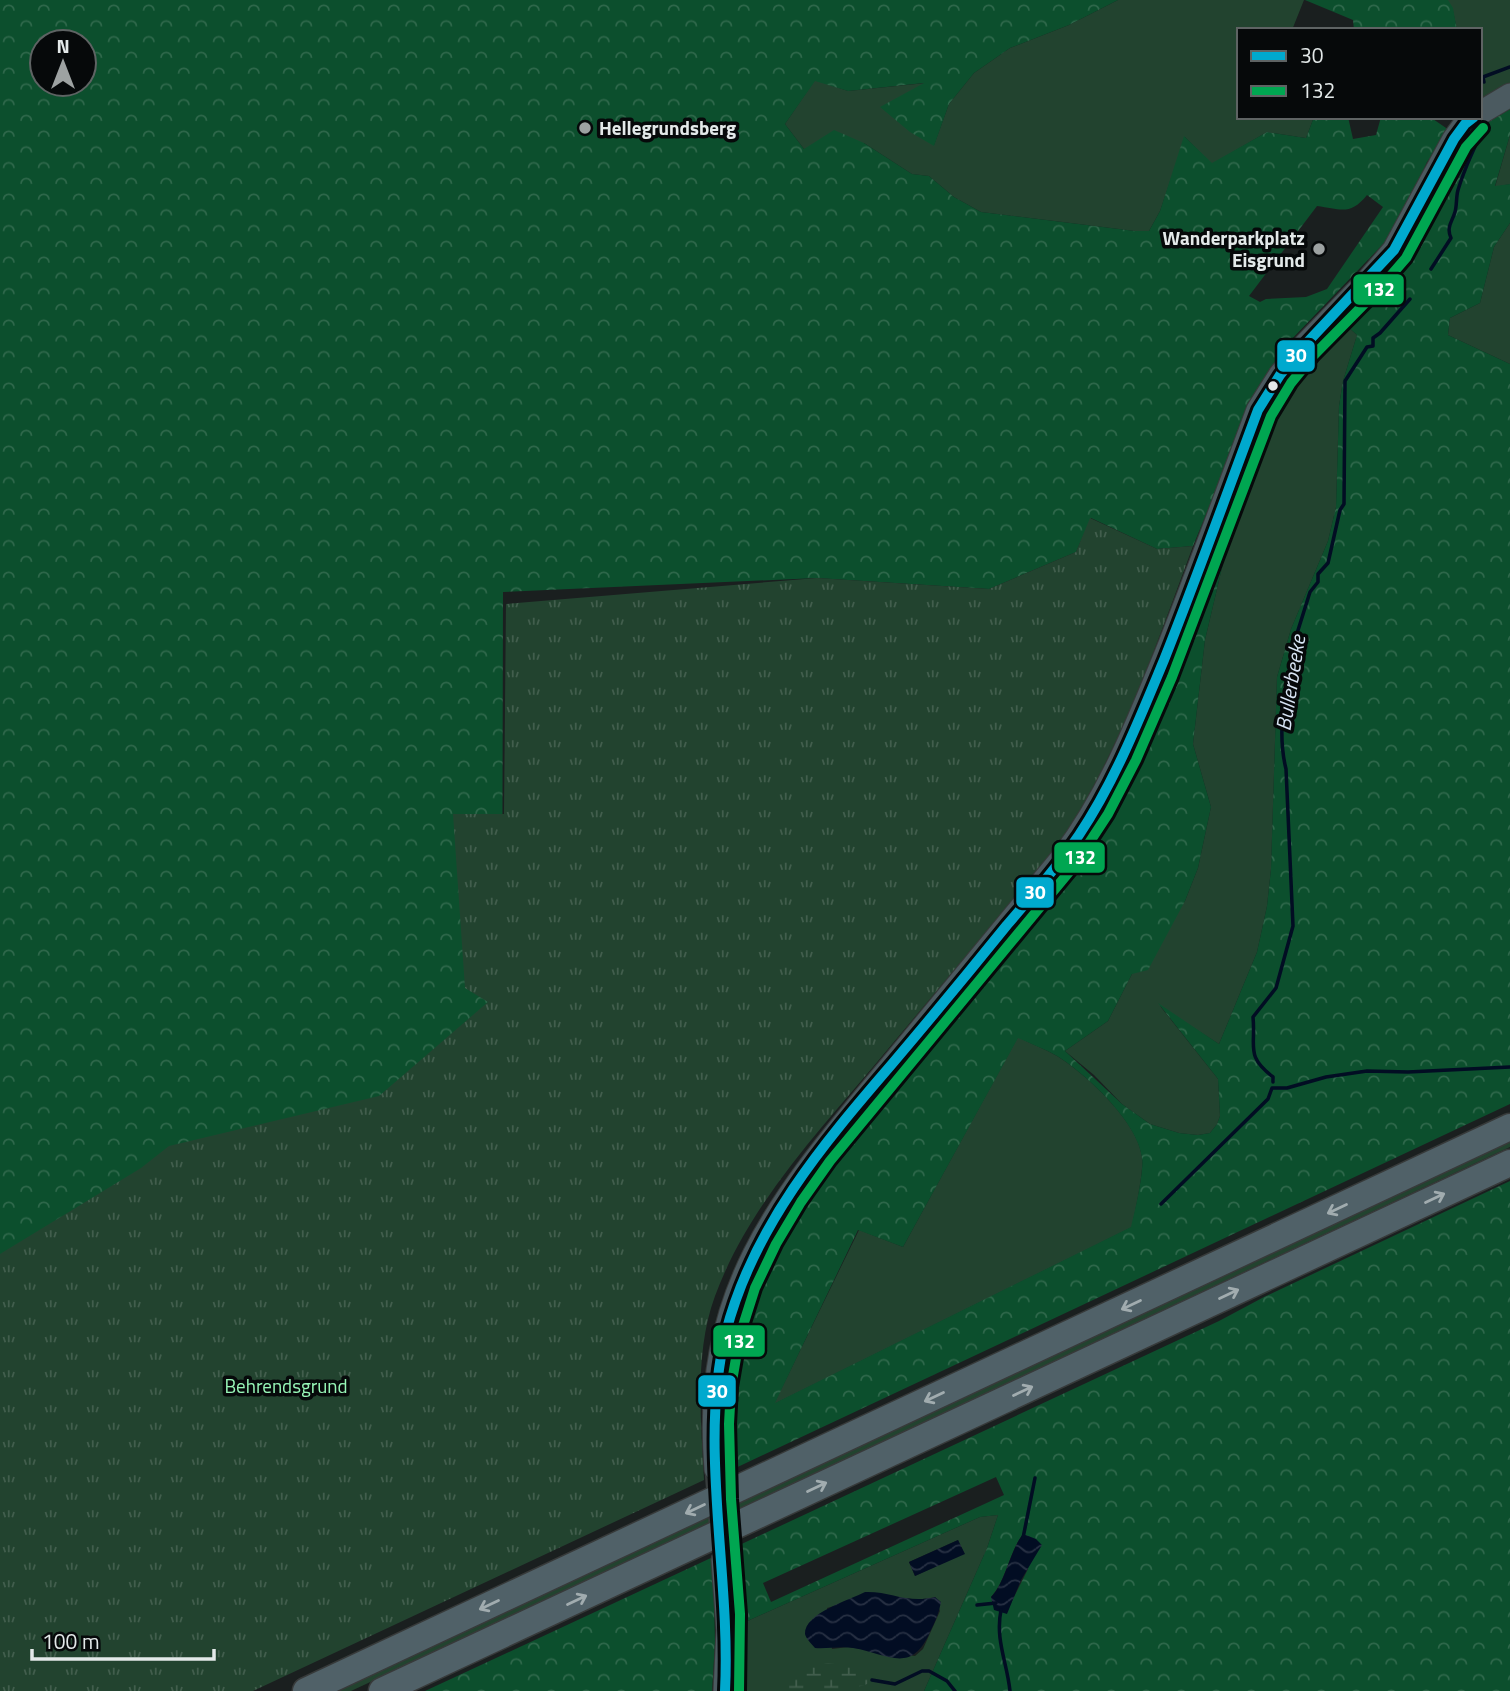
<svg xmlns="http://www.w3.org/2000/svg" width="1510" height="1691" viewBox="0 0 1510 1691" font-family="'Titillium Web',sans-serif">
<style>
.grass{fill:#22432f;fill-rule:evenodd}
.forest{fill:url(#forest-crowns);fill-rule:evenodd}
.wetland{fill:url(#wetland-marsh)}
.park{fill:url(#park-tufts)}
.water{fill:url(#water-waves)}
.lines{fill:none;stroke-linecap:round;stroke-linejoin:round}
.stream{stroke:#020d23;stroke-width:3.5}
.major-tunnel{stroke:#383d3d;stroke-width:23;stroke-dasharray:23 11;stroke-linecap:butt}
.major-casing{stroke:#373a3a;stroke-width:25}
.highway-casing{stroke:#373a3a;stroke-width:29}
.major{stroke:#4b5a60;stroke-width:23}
.highway{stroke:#506168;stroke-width:26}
.bus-1-casing{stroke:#06090a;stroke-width:16}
.bus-2-casing{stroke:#06090a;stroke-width:16}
.bus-1{stroke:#00a9ce;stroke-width:10}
.bus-2{stroke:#00a651;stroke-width:10}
.oneway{stroke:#a1acaf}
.poi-dot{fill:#9da2a2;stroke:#06090a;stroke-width:2.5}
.bus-dot{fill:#e3e9e9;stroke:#06090a;stroke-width:2.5}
.labels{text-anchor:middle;stroke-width:7;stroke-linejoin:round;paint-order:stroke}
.poi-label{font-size:19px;font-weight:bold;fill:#e3e9e9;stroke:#06090a;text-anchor:start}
.park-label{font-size:19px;fill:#98f7b8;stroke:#06090a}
.water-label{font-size:21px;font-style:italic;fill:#d8e5f4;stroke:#06090a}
.line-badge{stroke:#06090a;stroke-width:2.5}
.badge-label{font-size:19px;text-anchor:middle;font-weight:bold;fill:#fff}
</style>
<defs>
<pattern id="forest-crowns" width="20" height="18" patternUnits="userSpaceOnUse" patternTransform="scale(1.75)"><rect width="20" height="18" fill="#0c4f2d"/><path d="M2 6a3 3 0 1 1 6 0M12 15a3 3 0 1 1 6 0" fill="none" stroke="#2f684b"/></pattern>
<pattern id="wetland-marsh" width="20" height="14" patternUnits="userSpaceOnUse" patternTransform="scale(1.75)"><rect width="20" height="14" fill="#22432f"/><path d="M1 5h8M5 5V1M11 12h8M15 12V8" fill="none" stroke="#425e4d"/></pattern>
<pattern id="park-tufts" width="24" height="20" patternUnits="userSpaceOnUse" patternTransform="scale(1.75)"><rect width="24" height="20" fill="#22432f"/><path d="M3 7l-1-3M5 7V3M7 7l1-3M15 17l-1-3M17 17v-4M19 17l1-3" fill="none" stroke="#425e4d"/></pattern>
<pattern id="water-waves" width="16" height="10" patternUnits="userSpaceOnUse" patternTransform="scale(1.75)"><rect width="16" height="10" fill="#020d23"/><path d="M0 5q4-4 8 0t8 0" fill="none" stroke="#273043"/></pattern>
</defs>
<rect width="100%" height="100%" fill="#1a1f1f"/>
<g class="grass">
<polygon points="1118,0 1304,0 1292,30 1239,30 1239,117 1314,117 1306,138 1267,132 1212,164 1185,137 1160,211 1149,231 1135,231 981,212 954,197 929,176 912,174 864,143 804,149 785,124 815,80 848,91 926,83 934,145 949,104 974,73 1010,48 1069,25"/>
<polygon points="1447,0 1510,0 1510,84 1480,101 1480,30 1457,30 1453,11"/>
<polygon points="1510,135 1510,184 1495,187"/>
<polygon points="1510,223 1510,364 1448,335 1450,318 1480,303 1494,247"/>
<polygon points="1348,327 1357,335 1343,381 1339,406 1336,507 1328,541 1291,629 1277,677 1271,869 1267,906 1257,952 1219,1044 1160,1006 1218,1079 1220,1116 1217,1124 1210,1133 1198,1135 1179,1133 1150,1124 1122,1104 1094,1075 1065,1051 1108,1021 1132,974 1185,901 1198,868 1211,807 1193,744 1205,640 1233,521 1263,435 1281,398 1308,363"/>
<path d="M1018,1037C1031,1044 1045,1049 1057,1056C1086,1074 1138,1122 1142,1157C1144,1172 1135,1211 1132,1227L774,1404L859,1230L903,1247Z"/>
<polygon points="1510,1141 1510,1147 1495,1154 512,1616 351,1691 337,1691"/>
<path d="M998,1515L987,1548L924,1691H740L743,1623L980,1517ZM958,1540L964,1553L915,1576L909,1562ZM935,1597L940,1611L923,1649L915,1656L848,1647L832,1649L827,1608C848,1602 873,1598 895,1598C909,1598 920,1601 935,1597Z"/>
</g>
<g class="forest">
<path d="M0,0H1118L1069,25L1010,48L974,73L949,104L934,146L910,132L880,107L924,83L848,91L815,81L785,124L804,149L834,130L864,143L912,174L929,176L954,197L981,212L1135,231H1149L1160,211L1184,136L1212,163L1267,132L1306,138L1314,117H1348L1353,139L1376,135L1381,117H1430L1449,130L1427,162L1400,221L1387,240L1288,343L1260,384L1193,546L1157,549L1091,518L1076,552L989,589L817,578L503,592L502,1005L381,1103L0,1337ZM42,42H84V84H42ZM1367,195L1383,207L1327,289L1306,297L1266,299L1260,302L1249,296L1317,206C1341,209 1350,216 1367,195Z"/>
<polygon points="1305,0 1448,0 1453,8 1457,30 1354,30 1353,20"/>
<path d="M1510,105V135L1495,186L1510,184V223L1494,247L1480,303L1450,318L1448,335L1510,364V1104L727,1472L726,1450L728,1389L737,1342L752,1293L772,1248L849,1138L1081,853L1104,819L1126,774L1266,414L1286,379L1389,270L1401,271L1412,261V234L1472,128ZM1348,327L1357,335L1343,381L1339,406L1336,507L1328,541L1291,629L1277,677L1271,869L1267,906L1257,952L1219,1044L1158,1003L1218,1079L1220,1116L1217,1124L1210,1133L1198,1135L1179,1133L1150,1124L1122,1104L1065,1051L1108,1021L1132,974L1148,970L1185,901L1198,868L1211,807L1193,744L1205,640L1233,521L1263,435L1281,398L1308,363ZM1018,1038C1031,1044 1045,1049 1057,1056C1086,1074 1138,1122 1142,1158C1144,1172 1135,1211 1131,1227L775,1403L858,1230L903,1247Z"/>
<path d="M1510,1181V1691H924L987,1548L998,1515L980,1517L743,1623L741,1592L731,1549L1219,1321L1264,1297ZM996,1477L1004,1495L771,1602L763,1583ZM1023,1534L1030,1537L1028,1569L1010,1605L991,1597C1006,1581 1009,1552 1023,1534Z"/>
<polygon points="713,1557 715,1643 712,1691 425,1691"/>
</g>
<path class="wetland" d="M828,1663L862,1668L870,1674L871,1682C859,1691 802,1691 783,1691L784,1681C793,1676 799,1668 810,1665C816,1664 821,1665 828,1663Z"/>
<path class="park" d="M1090,518L1157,549L1193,546C1155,648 1119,755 1058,845C1002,913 945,981 888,1049C825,1125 750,1201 715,1296C694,1353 701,1421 704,1480L253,1691H0V1254L141,1168L169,1146L379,1096L488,1002L465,988L453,814H504L506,604L817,578L989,589L1076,552Z"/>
<g class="water">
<path d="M1023,1534L1036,1539L1042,1545L1021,1580L1007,1614L994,1610L991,1597C1006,1582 1009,1552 1023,1534Z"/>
<polygon points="958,1540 965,1554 915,1576 909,1562"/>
<path d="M865,1592C891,1591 907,1604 935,1597L941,1602C939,1613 935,1622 930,1632C911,1675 889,1654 853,1648C841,1646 827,1649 815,1648C811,1643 806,1639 805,1634C804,1613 850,1600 865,1592Z"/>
</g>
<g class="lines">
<g class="stream">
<polyline points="1484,82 1483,77 1510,67"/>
<path d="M1431,269L1451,238C1446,227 1452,222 1455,212C1457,205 1456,197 1458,190C1466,164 1477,141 1490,117"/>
<path d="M1273,1082V1077C1245,1055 1256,1048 1253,1017L1276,988L1293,926L1286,769C1276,729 1286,687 1295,647L1294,643L1310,592L1318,582V574L1328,563L1340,510L1344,504L1345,381L1367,347L1373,346V338L1380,333L1410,299"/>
<polyline points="1161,1204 1268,1099 1272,1088 1287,1088 1326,1077 1367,1071 1408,1072 1510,1067"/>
<polyline points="1023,1538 1035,1478"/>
<polyline points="977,1605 996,1603"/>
<path d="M1001,1610C995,1640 1007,1662 1010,1691"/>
<polyline points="872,1680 895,1684 922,1671 929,1671 947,1681 955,1691"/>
</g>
<polyline class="major-tunnel" points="716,1469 722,1550"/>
<defs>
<g id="major">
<polyline points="1480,113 1510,95"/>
<path d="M716,1469C701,1288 783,1196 891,1066C948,996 1006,927 1063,857C1111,793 1140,718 1170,644C1200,567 1229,488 1258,410L1280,375L1303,347L1370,278L1394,250L1454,139L1465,124L1474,117"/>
<polyline points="723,1560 728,1630 725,1691"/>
</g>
<g id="highway">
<polyline points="306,1691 1510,1127"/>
<polyline points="382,1691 1510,1163"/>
</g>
</defs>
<use href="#major" class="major-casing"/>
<use href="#highway" class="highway-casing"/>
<use href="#major" class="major"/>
<use href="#highway" class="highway"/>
<defs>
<path id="bus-1" d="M725,1691C731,1573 698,1446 726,1332C753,1227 823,1144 892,1064C931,1018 969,972 1007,925C1032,896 1057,867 1079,835C1115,781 1139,720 1164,660C1197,577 1227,493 1258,410L1280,375L1303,347L1394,250L1454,139L1465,124L1474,117"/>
<polyline id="bus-2" points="739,1691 740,1614 731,1499 729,1424 731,1387 740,1335 755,1288 776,1244 801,1202 830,1161 1074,866 1108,814 1136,760 1172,677 1271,416 1291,383 1313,356 1380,288 1406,258 1466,147 1483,128"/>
</defs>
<use href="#bus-1" class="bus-1-casing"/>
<use href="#bus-2" class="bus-2-casing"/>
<use href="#bus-1" class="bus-1"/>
<use href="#bus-2" class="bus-2"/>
</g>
<defs><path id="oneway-shaft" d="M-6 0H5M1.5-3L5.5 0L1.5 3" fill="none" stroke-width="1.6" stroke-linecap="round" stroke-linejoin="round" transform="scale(1.75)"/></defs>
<g class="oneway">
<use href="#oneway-shaft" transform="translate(1435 1198) rotate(-25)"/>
<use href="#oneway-shaft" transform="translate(1337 1209) rotate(155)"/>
<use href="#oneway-shaft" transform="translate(1229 1294) rotate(-25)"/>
<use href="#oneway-shaft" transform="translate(1131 1305) rotate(155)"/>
<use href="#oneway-shaft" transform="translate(1023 1391) rotate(-25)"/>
<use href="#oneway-shaft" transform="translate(934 1397) rotate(155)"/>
<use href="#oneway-shaft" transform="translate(817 1487) rotate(-25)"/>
<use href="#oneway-shaft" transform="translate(695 1509) rotate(155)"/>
<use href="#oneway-shaft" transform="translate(577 1600) rotate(-25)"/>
<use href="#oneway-shaft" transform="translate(489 1605) rotate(155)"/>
</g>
<g class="poi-dot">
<circle cx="585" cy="128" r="7"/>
<circle cx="1319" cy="249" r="7"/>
</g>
<circle class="bus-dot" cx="1273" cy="386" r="6"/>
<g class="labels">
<g class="poi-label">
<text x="599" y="135">Hellegrundsberg</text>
<text x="1305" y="245" text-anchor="end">Wanderparkplatz<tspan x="1305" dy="22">Eisgrund</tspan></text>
</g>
<g class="park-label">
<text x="286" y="1393">Behrendsgrund</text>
</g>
<g class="water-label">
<text transform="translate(1291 683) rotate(-81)" y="7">Bullerbeeke</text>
</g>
</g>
<g class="line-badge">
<rect x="1352" y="273" width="53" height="33" rx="7" fill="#00a651"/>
<rect x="1276" y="339" width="40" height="34" rx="7" fill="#00a9ce"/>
<rect x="1053" y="841" width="53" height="33" rx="7" fill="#00a651"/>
<rect x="1015" y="876" width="40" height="33" rx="7" fill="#00a9ce"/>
<rect x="712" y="1324" width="54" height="34" rx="7" fill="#00a651"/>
<rect x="697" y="1374" width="40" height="34" rx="7" fill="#00a9ce"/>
</g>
<g class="badge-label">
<text x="1379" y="296">132</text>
<text x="1296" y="362">30</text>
<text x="1080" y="864">132</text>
<text x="1035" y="899">30</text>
<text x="739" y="1348">132</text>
<text x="717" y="1398">30</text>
</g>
<rect x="1237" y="28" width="245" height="91" fill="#06090a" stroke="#5e6363" stroke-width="2"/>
<rect x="1251" y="51" width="35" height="10" fill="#00a9ce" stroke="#5e6363" stroke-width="2"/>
<text x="1300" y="63" font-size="21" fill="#e3e9e9">30</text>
<rect x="1251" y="86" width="35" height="10" fill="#00a651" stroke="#5e6363" stroke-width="2"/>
<text x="1300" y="98" font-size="21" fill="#e3e9e9">132</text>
<g transform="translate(63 63)"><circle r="33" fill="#06090a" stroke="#5e6363" stroke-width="2"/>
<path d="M0-5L12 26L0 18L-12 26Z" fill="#9da2a2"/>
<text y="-10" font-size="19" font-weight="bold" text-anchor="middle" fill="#e3e9e9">N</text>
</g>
<path d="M32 1649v10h182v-10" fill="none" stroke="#e3e9e9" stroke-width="3.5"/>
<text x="42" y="1649" font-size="21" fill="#e3e9e9" stroke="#06090a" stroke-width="5" paint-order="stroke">100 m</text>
</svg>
